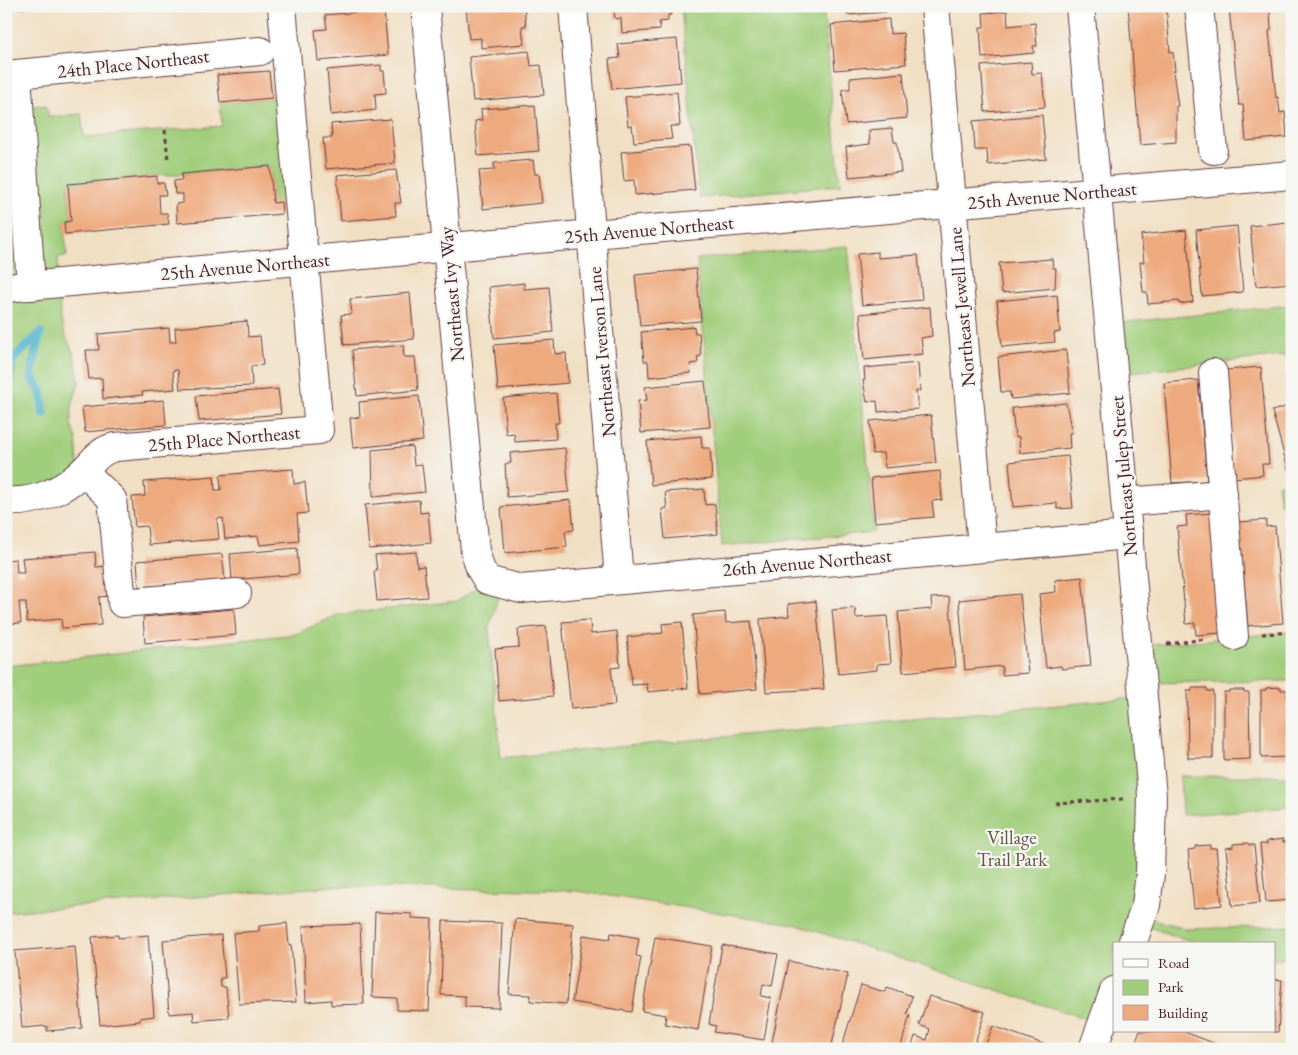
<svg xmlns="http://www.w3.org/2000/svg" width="1298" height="1055" viewBox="0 0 1298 1055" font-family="'EB Garamond',serif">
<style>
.green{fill:#a1ce7c;stroke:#767654}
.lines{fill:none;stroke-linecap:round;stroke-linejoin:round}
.stream{stroke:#4bb1ca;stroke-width:9}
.building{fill:#eeaa7f}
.minor-casing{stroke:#633c42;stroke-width:30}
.path{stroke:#633c42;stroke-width:3;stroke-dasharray:4 4;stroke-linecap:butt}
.minor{stroke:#fff;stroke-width:28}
.labels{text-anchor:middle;stroke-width:4.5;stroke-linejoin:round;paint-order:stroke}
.street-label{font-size:19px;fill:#4a1f2b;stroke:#f6f6f2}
.park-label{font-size:19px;fill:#645443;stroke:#f6f6f2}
</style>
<rect width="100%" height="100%" fill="#f6f6f2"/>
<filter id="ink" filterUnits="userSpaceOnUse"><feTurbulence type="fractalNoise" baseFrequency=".02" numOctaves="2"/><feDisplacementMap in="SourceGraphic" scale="10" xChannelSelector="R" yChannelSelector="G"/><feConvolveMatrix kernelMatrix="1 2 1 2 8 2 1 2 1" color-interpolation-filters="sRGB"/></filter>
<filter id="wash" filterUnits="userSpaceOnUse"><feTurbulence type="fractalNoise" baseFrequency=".0096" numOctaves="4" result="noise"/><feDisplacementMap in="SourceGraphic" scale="20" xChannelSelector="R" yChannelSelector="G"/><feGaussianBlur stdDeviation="1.12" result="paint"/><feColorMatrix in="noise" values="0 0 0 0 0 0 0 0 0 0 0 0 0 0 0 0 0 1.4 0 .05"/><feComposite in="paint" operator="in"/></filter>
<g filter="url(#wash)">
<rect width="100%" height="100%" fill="#f1dfc3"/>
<g class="green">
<polygon points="681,6 823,6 840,185 699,198"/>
<polygon points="290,96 300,212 282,214 273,203 270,166 68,184 71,221 64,222 67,256 58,257 60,316 64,332 75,357 79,382 72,406 71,425 76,437 79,475 6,501 6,108 46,105 49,117 81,114 84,137 222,126 220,103"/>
<polygon points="848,246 874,532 722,546 697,259"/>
<polygon points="1292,305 1292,355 1113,374 1109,324"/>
<polygon points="1292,483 1292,502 1280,503 1277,484"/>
<polygon points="486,581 501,586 489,629 501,758 1143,697 1142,916 1187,929 1292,926 1292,959 1274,959 1274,944 1200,944 1139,924 1132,944 1114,944 1114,991 1102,1024 794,924 577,891 336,886 6,912 6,666 296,634 337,615 457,601"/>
<polygon points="1292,632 1292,681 1142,683 1139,646"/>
<polygon points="1180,776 1292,776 1292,807 1182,815"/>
</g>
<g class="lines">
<g class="stream">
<polyline points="40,333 31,376 41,391 44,414"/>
<polyline points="6,395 13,359 40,334"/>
</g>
</g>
<g id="blocks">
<g class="building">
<polygon points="8,6 28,6 28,8 9,9"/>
<polygon points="466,6 524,6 526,26 522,26 524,44 481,48 481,38 469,39"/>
<polygon points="613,6 670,6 671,15 668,15 668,21 659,22 660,30 622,33 621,18 615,19"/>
<polygon points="846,6 886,6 886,12 847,15"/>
<polygon points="1128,6 1166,6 1170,52 1173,52 1175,71 1173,71 1178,106 1176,106 1176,142 1140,145"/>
<polygon points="1251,6 1266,6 1267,11 1270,11 1271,30 1269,31 1276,98 1278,97 1280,113 1285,112 1287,137 1246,141 1243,105 1239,105 1229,8"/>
<polygon points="384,10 388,55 318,61 315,30 327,29 325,15"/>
<polygon points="1007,11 1008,26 1035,23 1037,46 1033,46 1034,53 982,58 980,27 984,27 983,13"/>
<polygon points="889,19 890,34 903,33 906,64 835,70 831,25"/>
<polygon points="677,39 681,82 612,89 609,59 620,58 618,44"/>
<polygon points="529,51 531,66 541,65 544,95 473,101 469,57"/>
<polygon points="1031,62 1032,74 1042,73 1045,107 985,112 981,66"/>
<polygon points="381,65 381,71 384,71 386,93 375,94 376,110 331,115 327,70"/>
<polygon points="269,71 272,98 220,103 217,75"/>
<polygon points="903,73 907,118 846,124 842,89 850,89 850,78"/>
<polygon points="677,92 680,126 670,126 672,139 634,142 632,125 628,126 625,97"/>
<polygon points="535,105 539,151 478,156 475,121 482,120 481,109"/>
<polygon points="1042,115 1046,159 988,165 987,150 975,150 973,121"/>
<polygon points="391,119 395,163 326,169 323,138 332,138 331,124"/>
<polygon points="892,128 894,142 897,142 901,172 849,177 846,147 870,144 869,130"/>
<polygon points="690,146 695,190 635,195 634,180 624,181 621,152"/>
<polygon points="533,160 535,174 539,174 542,203 483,209 479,171 494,170 494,163"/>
<polygon points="270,166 273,203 281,202 282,214 177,223 176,204 183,203 183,194 175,194 174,181 182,180 181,174"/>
<polygon points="396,170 401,203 395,203 396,216 341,221 337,175"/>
<polygon points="157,176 157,183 164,183 166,195 159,195 160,213 167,213 169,224 65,234 64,222 71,221 68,184"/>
<polygon points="1289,222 1292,283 1256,286 1250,226"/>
<polygon points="1237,226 1243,292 1202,296 1196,230"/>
<polygon points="1186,230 1193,302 1179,304 1179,301 1148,304 1147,292 1143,292 1140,262 1144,262 1141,235"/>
<polygon points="878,252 878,258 918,255 922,300 862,305 857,254"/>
<polygon points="1052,259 1053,268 1056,268 1055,288 1002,293 999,263"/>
<polygon points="696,269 701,321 640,326 635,275"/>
<polygon points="524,283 524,289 549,287 553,332 494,338 489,287"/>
<polygon points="410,293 414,339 344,345 341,315 352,314 350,299"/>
<polygon points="1057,295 1060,332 1054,333 1055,342 1002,347 997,301"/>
<polygon points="930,307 932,336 921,338 923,354 864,360 860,314"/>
<polygon points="247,321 248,337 260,336 263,365 251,366 252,386 180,389 178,370 173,370 175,389 142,392 143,395 103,399 102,378 89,379 86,350 99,350 98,334 169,328 170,342 176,342 175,328"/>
<polygon points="694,327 695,333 699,333 701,356 697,357 698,363 690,364 691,373 649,377 648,361 644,361 641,332"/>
<polygon points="554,340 555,354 566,353 568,383 498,390 494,345"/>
<polygon points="403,345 404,357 415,357 418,390 357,396 352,350"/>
<polygon points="1066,350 1070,393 1011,399 1010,392 1001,392 998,357"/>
<polygon points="918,363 920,391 916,391 918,409 878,412 877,401 867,402 863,380 865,380 864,368"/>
<polygon points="1261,367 1269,464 1262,464 1263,475 1235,478 1226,370"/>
<polygon points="1198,380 1207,481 1172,483 1164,383"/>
<polygon points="705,381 710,427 641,433 638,401 647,400 645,387"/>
<polygon points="278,389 281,414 199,421 196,396"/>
<polygon points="556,393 559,423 555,423 556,439 515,442 514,433 506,434 503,398"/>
<polygon points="419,396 423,441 353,448 350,418 360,417 359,402"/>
<polygon points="164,400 166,425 85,432 82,407"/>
<polygon points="1066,403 1072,433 1069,433 1070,448 1020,453 1019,437 1015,437 1012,408"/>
<polygon points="1292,405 1292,473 1289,473 1272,411"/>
<polygon points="931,415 936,463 885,468 883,453 873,454 870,421"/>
<polygon points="701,436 702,448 710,448 712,479 651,485 647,441"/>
<polygon points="412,446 414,465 422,464 425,492 373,497 372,450"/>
<polygon points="565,448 569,492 507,497 505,464 511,463 510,453"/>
<polygon points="1068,456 1073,508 1057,509 1057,503 1013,507 1009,462"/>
<polygon points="293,469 294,484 305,482 308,513 297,514 299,541 260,545 258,536 225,539 223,518 217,519 219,539 149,545 147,526 135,527 132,497 145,496 144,482 214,476 215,490 221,490 220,475"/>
<polygon points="940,471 942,500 932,501 934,517 875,522 871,478"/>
<polygon points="704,489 705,505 715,504 718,534 665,539 662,509 667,508 665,492"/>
<polygon points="419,500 420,513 428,512 431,543 369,549 365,505"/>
<polygon points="571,500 574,530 565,531 567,547 505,553 501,507"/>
<polygon points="1211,513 1221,633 1196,635 1195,623 1186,624 1177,527 1187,526 1186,515"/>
<polygon points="1266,520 1266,527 1275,526 1283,623 1248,626 1239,522"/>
<polygon points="297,548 299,574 232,580 230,554"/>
<polygon points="95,552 96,567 108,566 110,596 99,597 101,625 62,628 61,619 27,622 26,602 19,602 21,623 6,624 6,560 16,559 17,573 24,573 22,558"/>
<polygon points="416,552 417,567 424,566 427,597 377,601 374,571 377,571 375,555"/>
<polygon points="222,554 225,580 139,587 137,561"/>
<polygon points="1082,577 1091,666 1062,669 1061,666 1046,668 1039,594 1056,592 1055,580"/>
<polygon points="1020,594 1028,673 1002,675 1002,666 965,670 959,600"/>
<polygon points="949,597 956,667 903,672 898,612 932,609 931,598"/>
<polygon points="816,601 824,689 766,692 760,619 789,616 788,604"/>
<polygon points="855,608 856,618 887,616 891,663 877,664 877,670 838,674 832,610"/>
<polygon points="234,609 236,635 145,643 143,617"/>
<polygon points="725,612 726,623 751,621 757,689 700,694 693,615"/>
<polygon points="590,620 591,634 617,631 620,667 611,668 615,705 571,709 562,622"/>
<polygon points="682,622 688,688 648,692 647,684 632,685 627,637 663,633 662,624"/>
<polygon points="546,626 553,696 499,701 495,649 519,647 518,629"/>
<polygon points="1281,687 1281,690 1287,690 1287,757 1261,758 1261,690 1266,690 1266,688"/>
<polygon points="1192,688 1207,688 1207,691 1213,691 1213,758 1188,758 1187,691 1192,691"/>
<polygon points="1229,690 1244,690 1244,692 1249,692 1250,759 1224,760 1224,692 1229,692"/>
<polygon points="1283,839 1283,842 1289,842 1292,900 1266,902 1260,844 1267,844 1267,841"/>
<polygon points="1248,843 1249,845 1254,845 1260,903 1232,906 1226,848 1233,847 1233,844"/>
<polygon points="1210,845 1210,848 1216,848 1222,905 1194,908 1188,850 1195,849 1195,846"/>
<polygon points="375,912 412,914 412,918 432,919 429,1011 397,1010 397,998 372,997"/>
<polygon points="515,919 573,924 566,1004 530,1001 531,995 509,994"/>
<polygon points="443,921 502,923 499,1008 465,1007 465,996 441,995"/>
<polygon points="287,923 289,945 291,944 296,1002 239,1004 233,933 259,931 259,926"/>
<polygon points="360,924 364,1004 331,1005 331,1000 306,1002 303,926"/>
<polygon points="611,933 639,938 636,956 641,957 632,1012 572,1002 583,935 610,939"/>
<polygon points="118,935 118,938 148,935 154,1016 140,1018 140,1021 100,1025 92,937"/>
<polygon points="221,935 225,978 220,978 221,987 226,987 229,1018 194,1021 193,1012 169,1014 163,940"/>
<polygon points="655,937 712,946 698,1030 665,1024 666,1015 642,1011"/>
<polygon points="722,945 778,954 772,986 763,984 761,996 771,998 764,1040 714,1032 716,1026 709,1024"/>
<polygon points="75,946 82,1028 47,1031 47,1026 22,1028 15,951"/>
<polygon points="789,961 848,974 831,1049 811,1045 810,1049 801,1049 772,1042"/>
<polygon points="1274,979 1282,980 1278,1032 1274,1032"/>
<polygon points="861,985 885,992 887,987 912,996 907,1014 910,1015 900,1049 841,1049"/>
<polygon points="929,996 985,1012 973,1049 911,1049 915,1036 927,1040 930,1029 919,1025"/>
<polygon points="993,1026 1049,1046 1048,1049 984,1049"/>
<polygon points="1140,1031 1182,1031 1224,1047 1133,1049"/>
</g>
</g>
</g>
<g filter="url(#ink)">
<use href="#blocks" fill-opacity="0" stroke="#633c42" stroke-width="1"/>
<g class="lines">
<defs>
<g id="minor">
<polyline points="425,6 475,551 480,568 487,580 521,589 1129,535"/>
<polyline points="573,6 619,579"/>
<polyline points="935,6 982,547"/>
<polyline points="1080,6 1152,796 1150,874 1146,905 1132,944"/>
<polyline points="1199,6 1213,150"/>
<polyline points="17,74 31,286"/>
<polyline points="6,75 260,51"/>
<polyline points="6,288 592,234 1292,175"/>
<polyline points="1213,373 1234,636"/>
<polyline points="83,471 112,499 122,603 237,593"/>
<path d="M6,501C32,503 59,493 79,475C92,464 97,451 115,447L319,430L282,6"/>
<polyline points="1126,502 1223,494"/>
<polyline points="1093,1049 1114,991"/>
</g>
</defs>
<use href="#minor" class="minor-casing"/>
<g class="path">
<polyline points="165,130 168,159"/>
<polyline points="1262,634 1292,632"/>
<polyline points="1167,644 1206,639"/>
<polyline points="1055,803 1123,799"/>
</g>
<use href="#minor" class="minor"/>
</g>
</g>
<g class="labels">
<g class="street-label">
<text transform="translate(133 63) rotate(-6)" y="7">24th Place Northeast</text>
<text transform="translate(1052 195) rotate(-5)" y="7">25th Avenue Northeast</text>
<text transform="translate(649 229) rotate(-5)" y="7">25th Avenue Northeast</text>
<text transform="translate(245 266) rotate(-5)" y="7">25th Avenue Northeast</text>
<text transform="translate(451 294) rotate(-95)" y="7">Northeast Ivy Way</text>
<text transform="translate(961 307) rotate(-95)" y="7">Northeast Jewell Lane</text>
<text transform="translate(601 352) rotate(-95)" y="7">Northeast Iverson Lane</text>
<text transform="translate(224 438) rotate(-5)" y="7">25th Place Northeast</text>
<text transform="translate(1123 476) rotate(-95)" y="7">Northeast Julep Street</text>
<text transform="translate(807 562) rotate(-5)" y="7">26th Avenue Northeast</text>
</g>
<g class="park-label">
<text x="1012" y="844">Village<tspan x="1012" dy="22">Trail Park</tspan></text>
</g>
</g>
<rect width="1298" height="1055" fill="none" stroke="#f6f6f2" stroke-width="25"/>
<rect x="1113" y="942" width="162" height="90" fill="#f6f6f2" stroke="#b1a0a2"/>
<rect x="1123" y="959" width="25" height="8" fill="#ffffff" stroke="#b1a0a2"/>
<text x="1158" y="968" font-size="15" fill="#4a1f2b">Road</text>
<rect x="1123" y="980" width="25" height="15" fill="#a1ce7c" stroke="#b1a0a2"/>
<text x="1158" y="992" font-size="15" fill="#4a1f2b">Park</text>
<rect x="1123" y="1005" width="25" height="15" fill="#eeaa7f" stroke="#b1a0a2"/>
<text x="1158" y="1018" font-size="15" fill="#4a1f2b">Building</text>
</svg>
